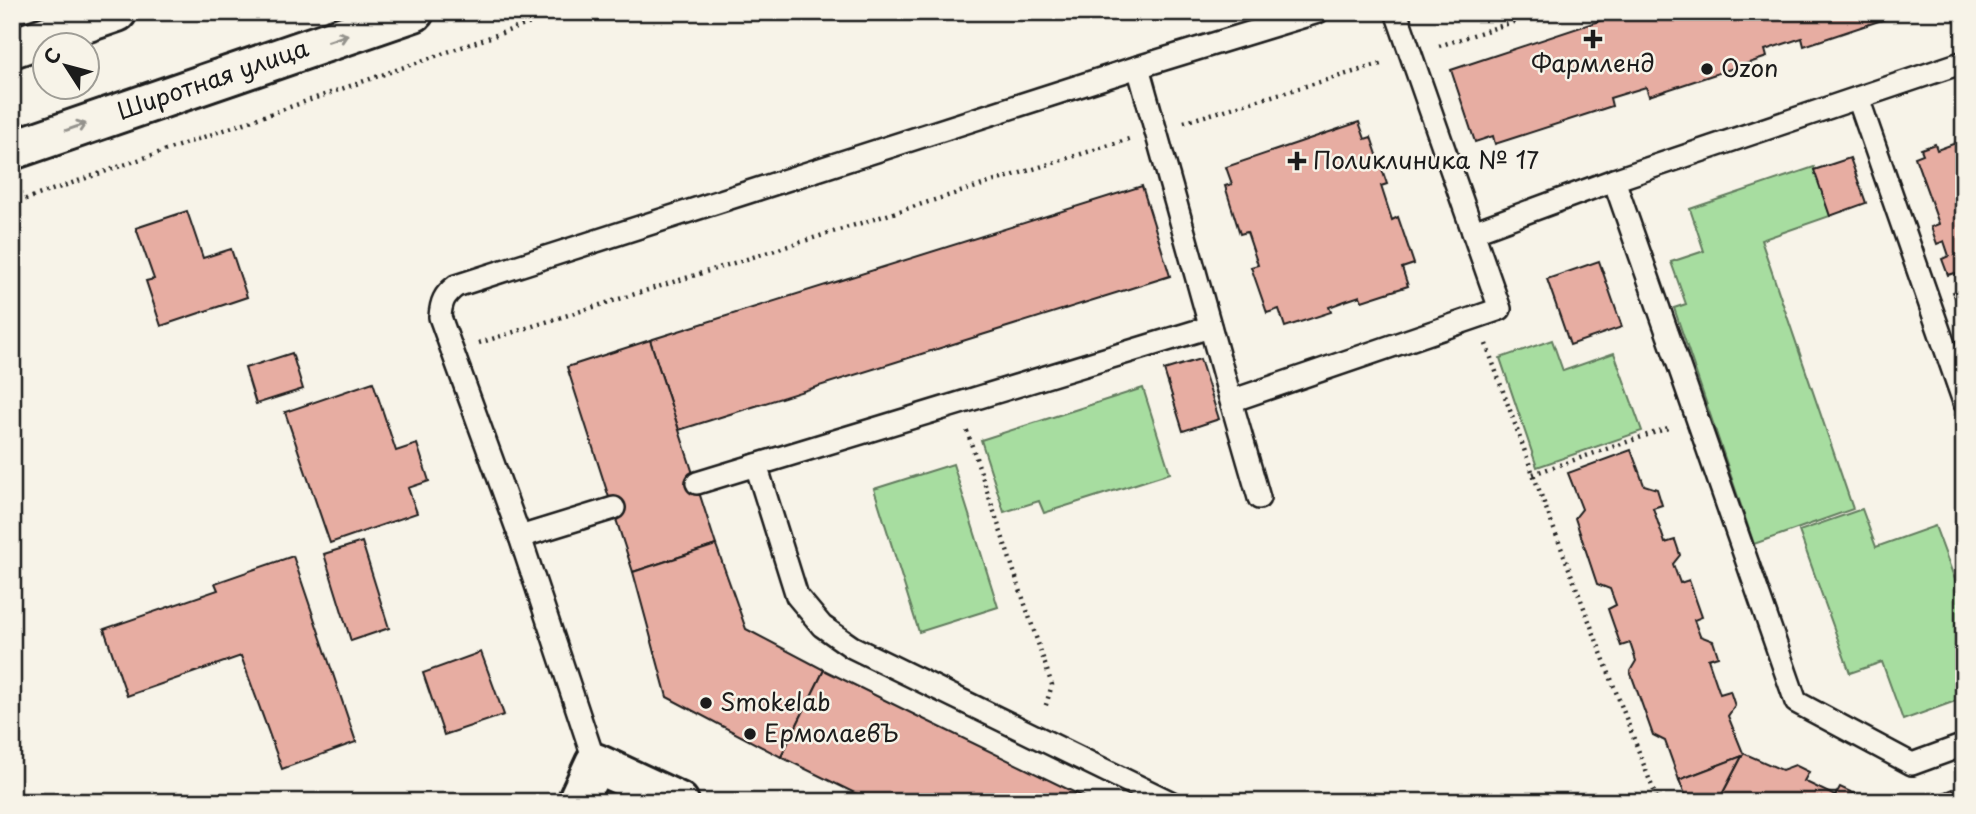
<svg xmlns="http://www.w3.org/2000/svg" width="1976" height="814" viewBox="0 0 1976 814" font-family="'Playpen Sans',sans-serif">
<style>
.green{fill:#a7dda0;stroke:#627c5e;stroke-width:2}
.building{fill:#e7ada2;stroke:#1c1c1c;stroke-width:2}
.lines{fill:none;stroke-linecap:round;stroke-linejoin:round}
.service-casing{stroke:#1c1c1c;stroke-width:26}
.minor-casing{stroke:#1c1c1c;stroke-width:44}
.secondary-casing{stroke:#1c1c1c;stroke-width:44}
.path{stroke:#1c1c1c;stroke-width:4.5;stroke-dasharray:2 5;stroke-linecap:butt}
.service{stroke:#f7f3e8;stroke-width:21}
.minor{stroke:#f7f3e8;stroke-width:38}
.secondary{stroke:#f7f3e8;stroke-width:38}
.oneway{stroke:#94928c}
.poi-dot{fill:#1c1c1c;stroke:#f7f3e8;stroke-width:2.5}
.labels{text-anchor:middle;stroke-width:5;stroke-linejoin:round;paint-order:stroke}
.poi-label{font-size:24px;fill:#1c1c1c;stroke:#f7f3e8;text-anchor:start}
.street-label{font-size:24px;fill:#1c1c1c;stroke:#f7f3e8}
</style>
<rect width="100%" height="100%" fill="#f7f3e8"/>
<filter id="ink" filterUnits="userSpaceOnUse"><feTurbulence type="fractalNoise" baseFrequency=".0143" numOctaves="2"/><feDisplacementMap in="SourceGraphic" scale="14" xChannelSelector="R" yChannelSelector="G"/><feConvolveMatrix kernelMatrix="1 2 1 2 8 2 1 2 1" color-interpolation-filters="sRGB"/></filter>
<g filter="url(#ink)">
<g class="green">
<polygon points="1814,167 1830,216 1761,240 1853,509 1754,544 1674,308 1686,304 1671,262 1704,251 1690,209"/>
<polygon points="1552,340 1563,371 1614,353 1642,431 1537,467 1500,358"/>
<polygon points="1143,388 1170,473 1044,513 1039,501 1004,512 981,440"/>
<polygon points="953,464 998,607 919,632 874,489"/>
<polygon points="1862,509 1876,547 1935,526 1964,604 1964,698 1903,720 1882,662 1850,673 1799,531"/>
</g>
<g class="building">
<polygon points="1626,12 1906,12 1804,46 1802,38 1765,50 1767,57 1649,96 1646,87 1610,98 1612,106 1495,144 1493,136 1475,142 1451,70"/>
<polygon points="1359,122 1365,139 1371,137 1387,184 1381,186 1392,220 1398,217 1414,264 1402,268 1408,286 1362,301 1360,296 1345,301 1329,307 1331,312 1285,327 1279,309 1267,313 1251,267 1258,265 1247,232 1240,234 1225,186 1232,184 1226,167"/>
<polygon points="1964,140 1964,321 1953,292 1961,289 1955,273 1948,275 1942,259 1949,256 1944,241 1937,244 1931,227 1939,224 1915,157 1923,154 1921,149 1935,144 1937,150"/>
<polygon points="1850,158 1866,203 1830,216 1814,170"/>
<polygon points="1142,186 1170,276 679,430 650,340"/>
<polygon points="187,211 203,258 231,249 247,297 161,326 146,281 154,279 136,228"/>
<polygon points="1599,261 1622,327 1570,345 1547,279"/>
<polygon points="650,340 716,545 633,572 567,367"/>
<polygon points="292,353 303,389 256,404 245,368"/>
<polygon points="1200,359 1219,419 1183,431 1164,370"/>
<polygon points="373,382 396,451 417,444 429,481 408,488 417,513 330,543 285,412"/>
<polygon points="1631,450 1644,485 1657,489 1662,505 1653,508 1665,543 1675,540 1680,555 1673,564 1680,583 1689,580 1702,617 1694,620 1700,636 1713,641 1718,656 1708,659 1720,694 1730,691 1735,706 1728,716 1743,753 1782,770 1795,765 1809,772 1804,781 1835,796 1840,787 1855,794 1856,802 1718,802 1742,756 1679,780 1665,741 1653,735 1630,671 1636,661 1630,643 1621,646 1608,609 1616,605 1610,589 1597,584 1575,518 1582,509 1568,473"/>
<polygon points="362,542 389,628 351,641 324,554"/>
<polygon points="716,545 746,629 824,670 781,757 667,697 633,572"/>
<polygon points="293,556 356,742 282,769 241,656 127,696 104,629 218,590 215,583"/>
<polygon points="481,652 504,715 444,735 423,673"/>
<polygon points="824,670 913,714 1094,802 873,802 781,757"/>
<polygon points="1742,756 1718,802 1700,802 1685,794 1679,780"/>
<polygon points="1953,789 1956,799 1964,796 1964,802 1935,802 1938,795"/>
</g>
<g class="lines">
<defs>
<g id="service">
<polyline points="1396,12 1473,232"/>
<polyline points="1138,67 1231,401 1500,309 1473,232 1614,180 1964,62"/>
<polyline points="1858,98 1964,402"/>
<polyline points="1614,180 1796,702 1912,764 1964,745"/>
<polyline points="1231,401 1259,498"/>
<polyline points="756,465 1210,327"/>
<polyline points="697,483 756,465 797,596 822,626 852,647 1170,802"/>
<polyline points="520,537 614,508"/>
<path d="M595,763L520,537L440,317C441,302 444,295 456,286L1138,67L1318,12"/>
</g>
<polyline id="minor" points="577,802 595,763 679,802"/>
<g id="secondary">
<polyline points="12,48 117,12"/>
<polyline points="12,150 414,12"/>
</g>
</defs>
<use href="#service" class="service-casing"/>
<use href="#minor" class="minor-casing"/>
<use href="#secondary" class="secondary-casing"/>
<g class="path">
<polyline points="1439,46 1544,12"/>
<polyline points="1184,122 1384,63"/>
<polyline points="12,204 562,12"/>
<polyline points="479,343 1129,139"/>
<polyline points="1486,344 1533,474 1658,802"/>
<polyline points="967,431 1052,685 1045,708"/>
<polyline points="1533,474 1671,427"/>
</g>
<use href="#service" class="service"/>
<use href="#minor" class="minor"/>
<use href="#secondary" class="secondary"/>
</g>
<defs><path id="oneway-shaft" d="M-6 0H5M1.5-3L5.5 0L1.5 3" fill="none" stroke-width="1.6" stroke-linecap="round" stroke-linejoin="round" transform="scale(1.75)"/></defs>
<g class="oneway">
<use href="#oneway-shaft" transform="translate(338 38) rotate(-19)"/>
<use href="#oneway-shaft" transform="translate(76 127) rotate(-19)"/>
</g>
</g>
<g class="poi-dot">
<path d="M1589.5 28.5h7v7h7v7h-7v7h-7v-7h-7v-7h7z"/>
<circle cx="1707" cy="69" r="7"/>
<path d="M1293.5 150.5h7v7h7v7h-7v7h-7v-7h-7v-7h7z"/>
<circle cx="706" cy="703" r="7"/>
<circle cx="750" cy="734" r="7"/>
</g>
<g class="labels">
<g class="poi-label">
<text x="1593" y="72" text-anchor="middle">Фармленд</text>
<text x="1721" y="77">Ozon</text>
<text x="1313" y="169">Поликлиника № 17</text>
<text x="720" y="711">Smokelab</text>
<text x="764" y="742">ЕрмолаевЪ</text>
</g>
<g class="street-label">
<text transform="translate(213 80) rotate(-19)" y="8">Широтная улица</text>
</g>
</g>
<rect width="1976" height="814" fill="none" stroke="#f7f3e8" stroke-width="42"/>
<rect x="21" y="21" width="1934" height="772" fill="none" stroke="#1c1c1c" stroke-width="2.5" filter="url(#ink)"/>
<g transform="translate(66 66) rotate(306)"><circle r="33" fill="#f7f3e8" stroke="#9f9d96" stroke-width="2"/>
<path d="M0-5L12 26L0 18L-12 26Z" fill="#1c1c1c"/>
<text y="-10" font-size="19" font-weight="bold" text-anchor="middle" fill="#1c1c1c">С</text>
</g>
</svg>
